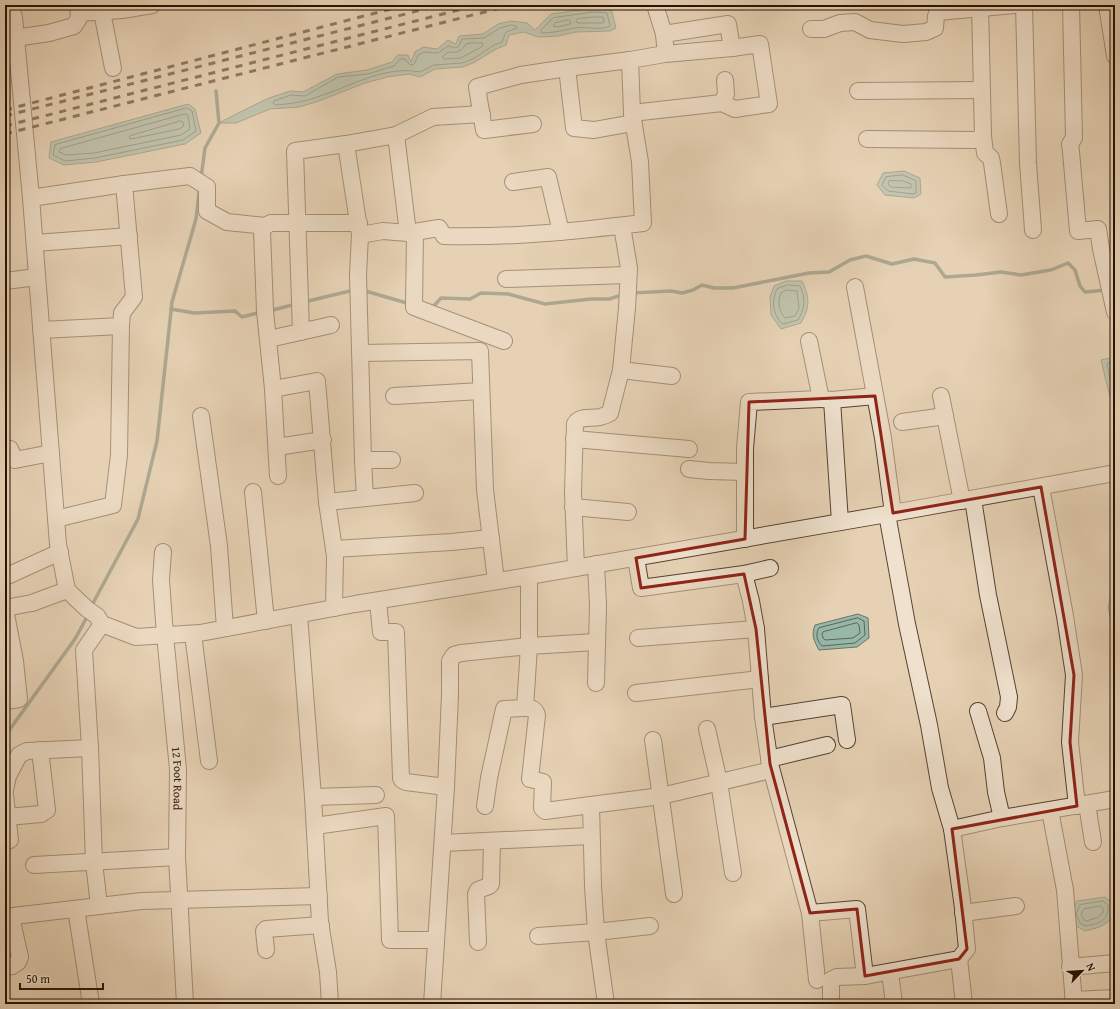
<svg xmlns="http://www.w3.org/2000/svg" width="1120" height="1009" viewBox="0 0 1120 1009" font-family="'Gentium Book Plus',serif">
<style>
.water{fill:#97b7a9;stroke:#6a7566}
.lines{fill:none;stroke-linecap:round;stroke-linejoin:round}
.shore{stroke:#5e6455;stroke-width:1}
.stream{stroke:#6a7566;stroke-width:3.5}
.minor-casing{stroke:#56422e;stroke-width:18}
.minor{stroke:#efe1ce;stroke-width:16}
.rail{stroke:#261201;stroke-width:3;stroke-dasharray:7 7;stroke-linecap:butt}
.marked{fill:none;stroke:#8f2418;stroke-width:3;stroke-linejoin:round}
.labels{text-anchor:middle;stroke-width:4;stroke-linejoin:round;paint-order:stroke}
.street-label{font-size:12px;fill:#261201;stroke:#efe1ce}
</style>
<rect width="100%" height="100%" fill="#e6d1b4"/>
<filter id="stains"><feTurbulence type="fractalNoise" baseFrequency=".005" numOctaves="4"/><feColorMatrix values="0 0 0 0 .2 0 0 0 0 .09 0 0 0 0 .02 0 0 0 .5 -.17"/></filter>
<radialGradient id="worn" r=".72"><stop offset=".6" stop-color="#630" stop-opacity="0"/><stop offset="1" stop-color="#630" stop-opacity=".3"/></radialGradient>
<g class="water">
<polygon points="593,8 611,8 616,28 610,31 576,32 558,36 538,37 524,32 509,35 506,45 496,49 475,62 463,67 435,69 420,77 409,74 387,77 365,83 319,101 299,107 270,109 236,123 219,123 240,112 269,98 290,91 303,92 337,74 367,70 392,62 398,55 408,55 411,62 415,52 423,47 437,49 448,40 456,44 459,36 483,34 498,24 511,21 527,23 535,30 551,14"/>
<polygon points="188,104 195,109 201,133 185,144 96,162 64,165 49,158 51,142"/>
<polygon points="904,171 920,178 921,194 914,198 885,195 877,185 883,173"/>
<path d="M786,281H802C810,298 810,307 801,323L781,329L771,315L770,297L774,286Z"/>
<polygon points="1115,357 1115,413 1114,414 1101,360"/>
<polygon points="1115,588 1115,626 1112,625 1108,607 1112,590"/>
<path d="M858,614L868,618L869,638L857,647L819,650C814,641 811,635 815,625Z"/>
<path d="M1105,897L1112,903C1112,907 1113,912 1112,916C1109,926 1093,929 1085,931L1076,926L1071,914L1077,901Z"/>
</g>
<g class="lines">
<g class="shore">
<path d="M593,12L607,13L610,26C599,31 586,26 575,28C564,30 554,33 542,33L541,32V30L553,18Z"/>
<polygon points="593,17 603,17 604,22 603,23 577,23 576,21 577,19"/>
<polygon points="569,20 571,22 570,24 557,27 553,26 555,23"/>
<path d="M511,25L516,26L517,28L506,32L502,42L494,45L473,59L462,63L434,65L420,72C384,65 350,87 317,97C303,102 290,104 275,105L273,103L274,101L291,95L305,96L338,77L368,74L394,66L400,59H405L409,64L413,65L415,63L418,55L424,52L438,53L448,46L456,48L459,46L462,39L484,38L500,28Z"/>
<path d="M474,43H482L483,46L461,58L444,59L443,58V56L448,52C457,53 461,52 466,44Z"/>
<polygon points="187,108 192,111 196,131 183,140 95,158 65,161 53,155 55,145"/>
<polygon points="185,114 188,115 190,129 181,135 94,153 66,155 59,152 60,149"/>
<polygon points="181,121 183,122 184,126 179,129 131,139 129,138 130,136"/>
<polygon points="903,175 916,181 916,193 913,194 888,191 882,185 886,177"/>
<polygon points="903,181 911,184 911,188 891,187 888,184 889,181"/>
<path d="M787,285L800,286C806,298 805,309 798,320L783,324C773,316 771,301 777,289Z"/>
<path d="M787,290L797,291L799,308L795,316L785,318C779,312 777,301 781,293Z"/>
<polyline points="1115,361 1108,363 1107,365 1115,400"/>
<path d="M858,618L864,621L865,635L855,643L822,646C817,641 815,634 819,628Z"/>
<polygon points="857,623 859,625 860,633 853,638 825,640 823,638 822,634 823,632"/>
<path d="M1103,901L1108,905C1108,922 1100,923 1086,926L1080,923L1076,914L1080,905Z"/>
<polygon points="1101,906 1103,908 1103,913 1097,918 1086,921 1084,920 1081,914 1084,909"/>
</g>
<g class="stream">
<polyline points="201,178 205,148 219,123 216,91"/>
<polyline points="362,290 410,304"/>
<polyline points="632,293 671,291 682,293 693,290 702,285 714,288 733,288 809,273 829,272 850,260 866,256 892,264 914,259 935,263 945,277 976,275 1001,272 1021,275 1051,270 1068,263 1075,270 1080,286 1085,292 1106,290"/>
<polyline points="304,302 354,290"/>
<polyline points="171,309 194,313 235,311 242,317 261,312"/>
<polyline points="431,309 441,298 470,299 481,293 508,294 545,304 591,299 609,299 622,295"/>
<polyline points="269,311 296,304"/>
<polyline points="91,607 138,519 157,441 172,302 196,219 199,192"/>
<polyline points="5,736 75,639 88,615"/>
</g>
<defs>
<g id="minor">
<polyline points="10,5 14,17 31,198 58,544 67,590 87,609 97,616 102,624 136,637 200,633 355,604 529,576 893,513 1115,473"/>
<polyline points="655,5 664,34 665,45"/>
<polyline points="1024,5 1028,163 1033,230"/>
<polyline points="1071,5 1074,138 1070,144 1071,152 1078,231 1098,229 1101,249 1115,312"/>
<polyline points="1107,5 1115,56"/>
<polyline points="102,12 113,68"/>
<polyline points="79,13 122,10 152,5"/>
<polyline points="811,29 824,29 840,23 855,22 870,30 903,34 926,32 935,28 936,16 938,12 1014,5"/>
<polyline points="15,38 49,33 74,26 79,18 78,5"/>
<polyline points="567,68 630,60"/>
<polyline points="858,91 981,90"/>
<polyline points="722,103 726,94 725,80"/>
<polyline points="632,113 722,103 735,109 769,104 760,44 732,48 728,24 664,34"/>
<polyline points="533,124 484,130 477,87 521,75 567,68 574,128 594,130 633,123"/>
<polyline points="396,135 408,233"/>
<polyline points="983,136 985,153 991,158 992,163 999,214"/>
<polyline points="867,139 976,140 983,136 980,5"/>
<polyline points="346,144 360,235 358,275 363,460 392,460"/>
<polyline points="513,182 548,177 561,232"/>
<polyline points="31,198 124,184 190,176 207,187 207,211 227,222 265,226"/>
<polyline points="415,232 414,307 504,341"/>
<path d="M360,235L383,231L408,233L439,228L444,236C510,238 577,231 643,223L640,162L632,113L630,60L665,54L732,48"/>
<polyline points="35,243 129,236"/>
<polyline points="506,279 628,275"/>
<polyline points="5,281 37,277"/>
<polyline points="855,287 883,438 893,513"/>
<polyline points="121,326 122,313 134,297 124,184"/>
<polyline points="41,330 121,326 119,455 113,505 56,519"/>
<polyline points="301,332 295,151 346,144 396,135 433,117 482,114"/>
<polyline points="269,339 331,325"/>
<polyline points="809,341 821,399 832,400 840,522"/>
<polyline points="361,353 480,351 485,490 496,581"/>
<polyline points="621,370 672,376"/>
<polyline points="273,389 317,381 327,502 335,556 334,608"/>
<polyline points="394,396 481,391"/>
<polyline points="941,396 962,501"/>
<polyline points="832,400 875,396"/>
<polyline points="201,416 219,546 225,628"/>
<polyline points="902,422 945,416"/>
<polyline points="574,439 689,449"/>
<polyline points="277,447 323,440"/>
<polyline points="5,450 10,449 15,460 51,453"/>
<polyline points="363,460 365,498"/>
<polyline points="689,469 709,471 745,472"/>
<polyline points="278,476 273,389 265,311 262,231 265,226 271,223 359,223"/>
<polyline points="1041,487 1065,616 1074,675 1070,742 1077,806"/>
<polyline points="253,492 266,621"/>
<polyline points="973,499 988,595 1009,697 1008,707 1005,713"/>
<polyline points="327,502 415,493"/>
<polyline points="573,507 628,512"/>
<polyline points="887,514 907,624 929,725 940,788 952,829"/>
<polyline points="745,539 745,448 749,402 821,399"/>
<polyline points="334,549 451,542 491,538"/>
<path id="s1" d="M163,552L161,580L165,635L178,769L177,857L185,1004"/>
<polyline points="636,558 641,588 744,574 770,568"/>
<polyline points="596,564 598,605 596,683"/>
<path d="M576,568L573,492L575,424C580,415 591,419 600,417C604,416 607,415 610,413L621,370L627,308L629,268L622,226"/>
<polyline points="744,574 751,601 756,629 763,717 770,764 810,913 857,909 865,976"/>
<path d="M529,576V646L525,708C531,708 535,708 537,715L530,779L543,782L542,808L545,811L591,805"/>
<polyline points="5,577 60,552"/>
<polyline points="378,601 381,632 396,632 401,778 402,780 406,782 446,787"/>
<polyline points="5,608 32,603 67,590"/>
<polyline points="5,609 15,661 19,699 5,701"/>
<polyline points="299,615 313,797 320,922 328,972 330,1004"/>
<polyline points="193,634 209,761"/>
<polyline points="638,638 756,629"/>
<polyline points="636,693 760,679"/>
<polyline points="978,711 992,758 996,792 1002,818"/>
<polyline points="763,717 842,705 847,740"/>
<polyline points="707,729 719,782 733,873"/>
<polyline points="653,740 674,894"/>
<polyline points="769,759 827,745"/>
<polyline points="5,790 8,776 19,755 27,751 90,748"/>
<polyline points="5,795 10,840 5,840"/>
<polyline points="313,797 376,795"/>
<polyline points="1087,804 1093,842"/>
<polyline points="485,806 489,778 504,709 525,708"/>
<polyline points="1050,810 1065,890 1074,1004"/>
<polyline points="7,817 41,814 47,810 40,750"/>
<polyline points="315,826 386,816 390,940 431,940 436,943"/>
<polyline points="443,843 591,836"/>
<polyline points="34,865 177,857"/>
<polyline points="99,906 94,862 90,748 84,650 102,624"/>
<polyline points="76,909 91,1004"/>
<polyline points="810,913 817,980"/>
<polyline points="963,913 1016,906"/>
<polyline points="5,917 142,901 319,896"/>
<polyline points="538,936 596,932 650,926"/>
<polyline points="478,942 476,894 478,890 489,886 491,884 492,841"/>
<polyline points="266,950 264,931 266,929 321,925"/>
<polyline points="959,959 964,1004"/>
<polyline points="5,967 12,966 18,962 20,957 11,917"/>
<polyline points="1070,967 1115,963"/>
<polyline points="890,972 894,1004"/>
<polyline points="1073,1000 1115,998"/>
<polyline points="432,1004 446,787 450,695 450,661 454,655 461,653 529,646 596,642"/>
<polyline points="606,1004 596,932 593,886 591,805 661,796 771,770"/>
<polyline points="831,1004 831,980 837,977 865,976 959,959 967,949 963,908 952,829 1002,818 1115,799"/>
</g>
</defs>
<use href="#minor" class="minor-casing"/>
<use href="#minor" class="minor"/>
<g class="rail">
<polyline points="5,110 406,5"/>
<polyline points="5,116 441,5"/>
<polyline points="5,126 478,5"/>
<polyline points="5,134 512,5"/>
</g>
</g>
<path d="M0 0H1120V1009H0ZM875,396L893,513L1041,487L1074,675L1070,742L1077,806L952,829L967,949L959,959L865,976L857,909L810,913L770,764L756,629L744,574L641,588L636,558L745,539L749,402Z" fill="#e6d1b4" fill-opacity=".55" fill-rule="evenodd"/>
<path class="marked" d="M875,396L893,513L1041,487L1074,675L1070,742L1077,806L952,829L967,949L959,959L865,976L857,909L810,913L770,764L756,629L744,574L641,588L636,558L745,539L749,402Z"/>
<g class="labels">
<g class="street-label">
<text dy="4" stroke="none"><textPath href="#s1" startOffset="227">12 Foot Road</textPath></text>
</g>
</g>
<rect width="1120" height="1009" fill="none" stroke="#e6d1b4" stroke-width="20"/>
<rect x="6" y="6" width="1108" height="997" fill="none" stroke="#261201" stroke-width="2"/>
<rect x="10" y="10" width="1100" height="989" fill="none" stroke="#261201"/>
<g transform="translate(1082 971) rotate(65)" stroke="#efe1ce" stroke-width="3" paint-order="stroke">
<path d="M0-3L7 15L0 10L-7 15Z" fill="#261201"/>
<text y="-6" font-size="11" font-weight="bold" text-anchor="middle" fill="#261201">N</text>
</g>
<path d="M20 983v6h83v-6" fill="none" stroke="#261201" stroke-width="2"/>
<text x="26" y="983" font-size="12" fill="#261201" stroke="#efe1ce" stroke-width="3" paint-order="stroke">50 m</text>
<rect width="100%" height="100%" filter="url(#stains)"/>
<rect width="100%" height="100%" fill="url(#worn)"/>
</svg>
